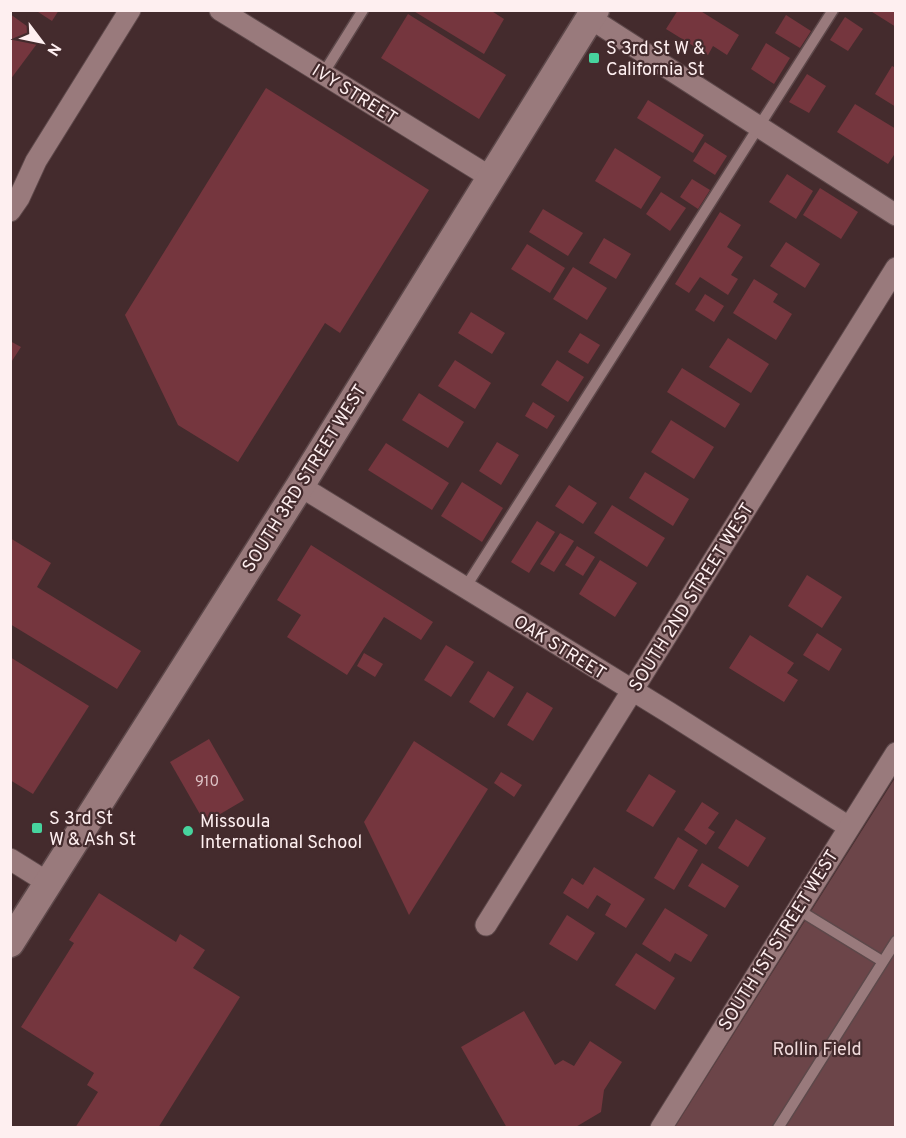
<svg xmlns="http://www.w3.org/2000/svg" width="906" height="1138" viewBox="0 0 906 1138" font-family="Overpass,sans-serif">
<style>
.green{fill:#6c4549}
.building{fill:#75363e}
.lines{fill:none;stroke-linecap:round;stroke-linejoin:round}
.service-casing{stroke:#5d484a;stroke-width:13}
.minor-casing{stroke:#5d484a;stroke-width:23}
.secondary-casing{stroke:#5d484a;stroke-width:31}
.service{stroke:#997a7c;stroke-width:10}
.minor{stroke:#997a7c;stroke-width:21}
.secondary{stroke:#997a7c;stroke-width:28}
.poi-dot{fill:#47d49e;stroke:#442b2d;stroke-width:2}
.labels{text-anchor:middle;stroke-width:4.5;stroke-linejoin:round;paint-order:stroke}
.number-label{font-size:15px;fill:#dcc1c4}
.poi-label{font-size:18px;fill:#feeff0;stroke:#442b2d;text-anchor:start}
.street-label{font-size:18px;fill:#feeff0;stroke:#442b2d}
.park-label{font-size:18px;fill:#f1dcdd;stroke:#442b2d}
</style>
<rect width="100%" height="100%" fill="#442b2d"/>
<polygon class="green" points="895,778 895,1127 675,1127"/>
<g class="building">
<polygon points="35,10 59,10 52,21"/>
<polygon points="412,10 490,10 504,19 484,54"/>
<polygon points="678,10 699,10 739,35 727,55 713,46 708,55 666,29"/>
<polygon points="869,10 896,10 896,27"/>
<polygon points="10,14 42,37 10,80"/>
<polygon points="408,14 506,75 479,119 381,58"/>
<polygon points="786,15 811,31 800,48 775,33"/>
<polygon points="845,17 863,29 848,51 830,40"/>
<polygon points="766,43 790,58 774,84 751,69"/>
<polygon points="892,66 896,68 896,107 875,94"/>
<polygon points="807,74 826,86 809,113 789,102"/>
<polygon points="266,88 429,190 340,333 325,323 238,462 178,425 125,315"/>
<polygon points="648,100 704,135 693,153 637,118"/>
<polygon points="855,104 896,129 896,152 888,164 837,132"/>
<polygon points="705,142 727,156 715,175 693,161"/>
<polygon points="615,148 661,177 641,209 595,181"/>
<polygon points="787,174 813,191 796,219 769,202"/>
<polygon points="692,179 710,190 698,209 680,197"/>
<polygon points="820,188 858,212 841,239 803,215"/>
<polygon points="661,192 686,208 670,231 646,214"/>
<polygon points="543,209 583,233 568,256 529,232"/>
<polygon points="720,212 741,225 727,247 743,257 731,275 738,279 728,295 700,277 689,293 675,284"/>
<polygon points="604,238 631,254 616,279 589,263"/>
<polygon points="786,242 820,264 805,288 770,266"/>
<polygon points="527,244 565,268 550,293 511,269"/>
<polygon points="573,267 607,288 587,320 553,299"/>
<polygon points="754,279 778,294 773,302 792,314 776,340 733,313"/>
<polygon points="705,294 724,306 714,322 695,310"/>
<polygon points="471,312 505,333 492,354 458,333"/>
<polygon points="580,333 600,345 588,364 568,352"/>
<polygon points="728,338 769,364 751,393 709,367"/>
<polygon points="10,341 21,347 10,364"/>
<polygon points="455,360 491,383 475,409 438,386"/>
<polygon points="557,360 584,377 568,402 541,385"/>
<polygon points="682,368 740,404 725,428 667,392"/>
<polygon points="419,393 464,422 448,448 402,420"/>
<polygon points="533,402 555,416 547,429 525,416"/>
<polygon points="671,420 714,447 694,479 651,452"/>
<polygon points="497,442 519,455 501,485 479,471"/>
<polygon points="386,443 449,483 432,510 368,470"/>
<polygon points="645,472 689,499 673,526 629,498"/>
<polygon points="462,482 503,508 482,542 441,516"/>
<polygon points="569,485 597,503 583,524 555,506"/>
<polygon points="612,505 665,538 647,567 594,533"/>
<polygon points="537,521 555,532 529,573 511,562"/>
<polygon points="560,533 574,541 554,572 540,564"/>
<polygon points="10,538 51,563 37,587 141,651 117,689 10,624"/>
<polygon points="311,545 433,622 421,640 384,617 347,675 287,637 301,615 277,600"/>
<polygon points="577,546 595,557 583,576 565,565"/>
<polygon points="600,560 637,583 615,617 579,594"/>
<polygon points="807,575 842,597 822,628 788,606"/>
<polygon points="817,633 842,649 829,671 803,655"/>
<polygon points="750,635 794,663 787,673 798,680 784,702 729,668"/>
<polygon points="446,645 474,662 451,697 424,680"/>
<polygon points="364,653 383,664 375,677 357,666"/>
<polygon points="10,657 89,706 33,794 10,780"/>
<polygon points="488,671 514,687 494,718 469,702"/>
<polygon points="527,692 553,708 533,741 507,725"/>
<polygon points="209,739 244,800 205,823 170,762"/>
<polygon points="414,741 488,789 409,915 364,822"/>
<polygon points="501,772 522,785 514,797 494,783"/>
<polygon points="649,774 676,791 653,827 626,811"/>
<polygon points="702,802 719,813 708,828 715,832 706,845 684,830"/>
<polygon points="736,819 766,838 748,867 718,848"/>
<polygon points="678,837 698,850 674,890 654,878"/>
<polygon points="702,863 739,886 725,908 688,886"/>
<polygon points="594,867 645,899 626,928 605,915 611,904 597,895 588,909 563,893 572,878 583,885"/>
<polygon points="99,893 176,942 180,934 205,950 193,968 240,997 158,1128 75,1128 98,1092 87,1085 94,1073 21,1027 74,943 69,940"/>
<polygon points="665,908 708,935 691,962 675,953 670,962 642,944"/>
<polygon points="567,915 595,933 577,961 549,944"/>
<polygon points="636,953 675,978 655,1010 615,985"/>
<polygon points="524,1011 555,1065 563,1060 574,1066 590,1041 622,1062 604,1090 601,1112 574,1128 507,1128 461,1047"/>
</g>
<g class="lines">
<defs>
<g id="service">
<polyline points="323,74 363,10"/>
<polyline points="465,588 833,10"/>
<polyline points="797,909 882,961"/>
<polyline points="778,1128 896,941"/>
</g>
<g id="minor">
<polyline points="220,10 490,177"/>
<polyline points="590,18 896,215"/>
<polyline points="10,211 19,198 36,161 130,10"/>
<polyline points="300,486 668,712 849,827"/>
<polyline points="10,859 50,884"/>
<polyline points="486,925 896,268"/>
<polyline points="661,1128 896,753"/>
</g>
<polyline id="secondary" points="10,943 300,486 595,10"/>
</defs>
<use href="#service" class="service-casing"/>
<use href="#minor" class="minor-casing"/>
<use href="#secondary" class="secondary-casing"/>
<use href="#service" class="service"/>
<use href="#minor" class="minor"/>
<use href="#secondary" class="secondary"/>
</g>
<g class="poi-dot">
<rect x="588" y="52" width="12" height="12" rx="3"/>
<rect x="31" y="822" width="12" height="12" rx="3"/>
<circle cx="188" cy="831" r="6"/>
</g>
<g class="labels">
<g class="number-label">
<text x="207" y="786">910</text>
</g>
<g class="poi-label">
<text x="606" y="54">S 3rd St W &amp;<tspan x="606" dy="21">California St</tspan></text>
<text x="49" y="824">S 3rd St<tspan x="49" dy="21">W &amp; Ash St</tspan></text>
<text x="200" y="827">Missoula<tspan x="200" dy="21">International School</tspan></text>
</g>
<g class="street-label">
<text transform="translate(355 94) rotate(32)" y="6">IVY STREET</text>
<text transform="translate(304 478) rotate(-58)" y="6">SOUTH 3RD STREET WEST</text>
<text transform="translate(691 597) rotate(-58)" y="6">SOUTH 2ND STREET WEST</text>
<text transform="translate(560 647) rotate(32)" y="6">OAK STREET</text>
<text transform="translate(778 940) rotate(-58)" y="6">SOUTH 1ST STREET WEST</text>
</g>
<g class="park-label">
<text x="817" y="1055">Rollin Field</text>
</g>
</g>
<rect width="906" height="1138" fill="none" stroke="#feeff0" stroke-width="24"/>
<g transform="translate(42 42) rotate(122)" stroke="#442b2d" stroke-width="4.5" paint-order="stroke">
<path d="M0-4.5L10 22L0 15L-10 22Z" fill="#feeff0"/>
<text y="-9" font-size="16" font-weight="bold" text-anchor="middle" fill="#feeff0">N</text>
</g>
</svg>
